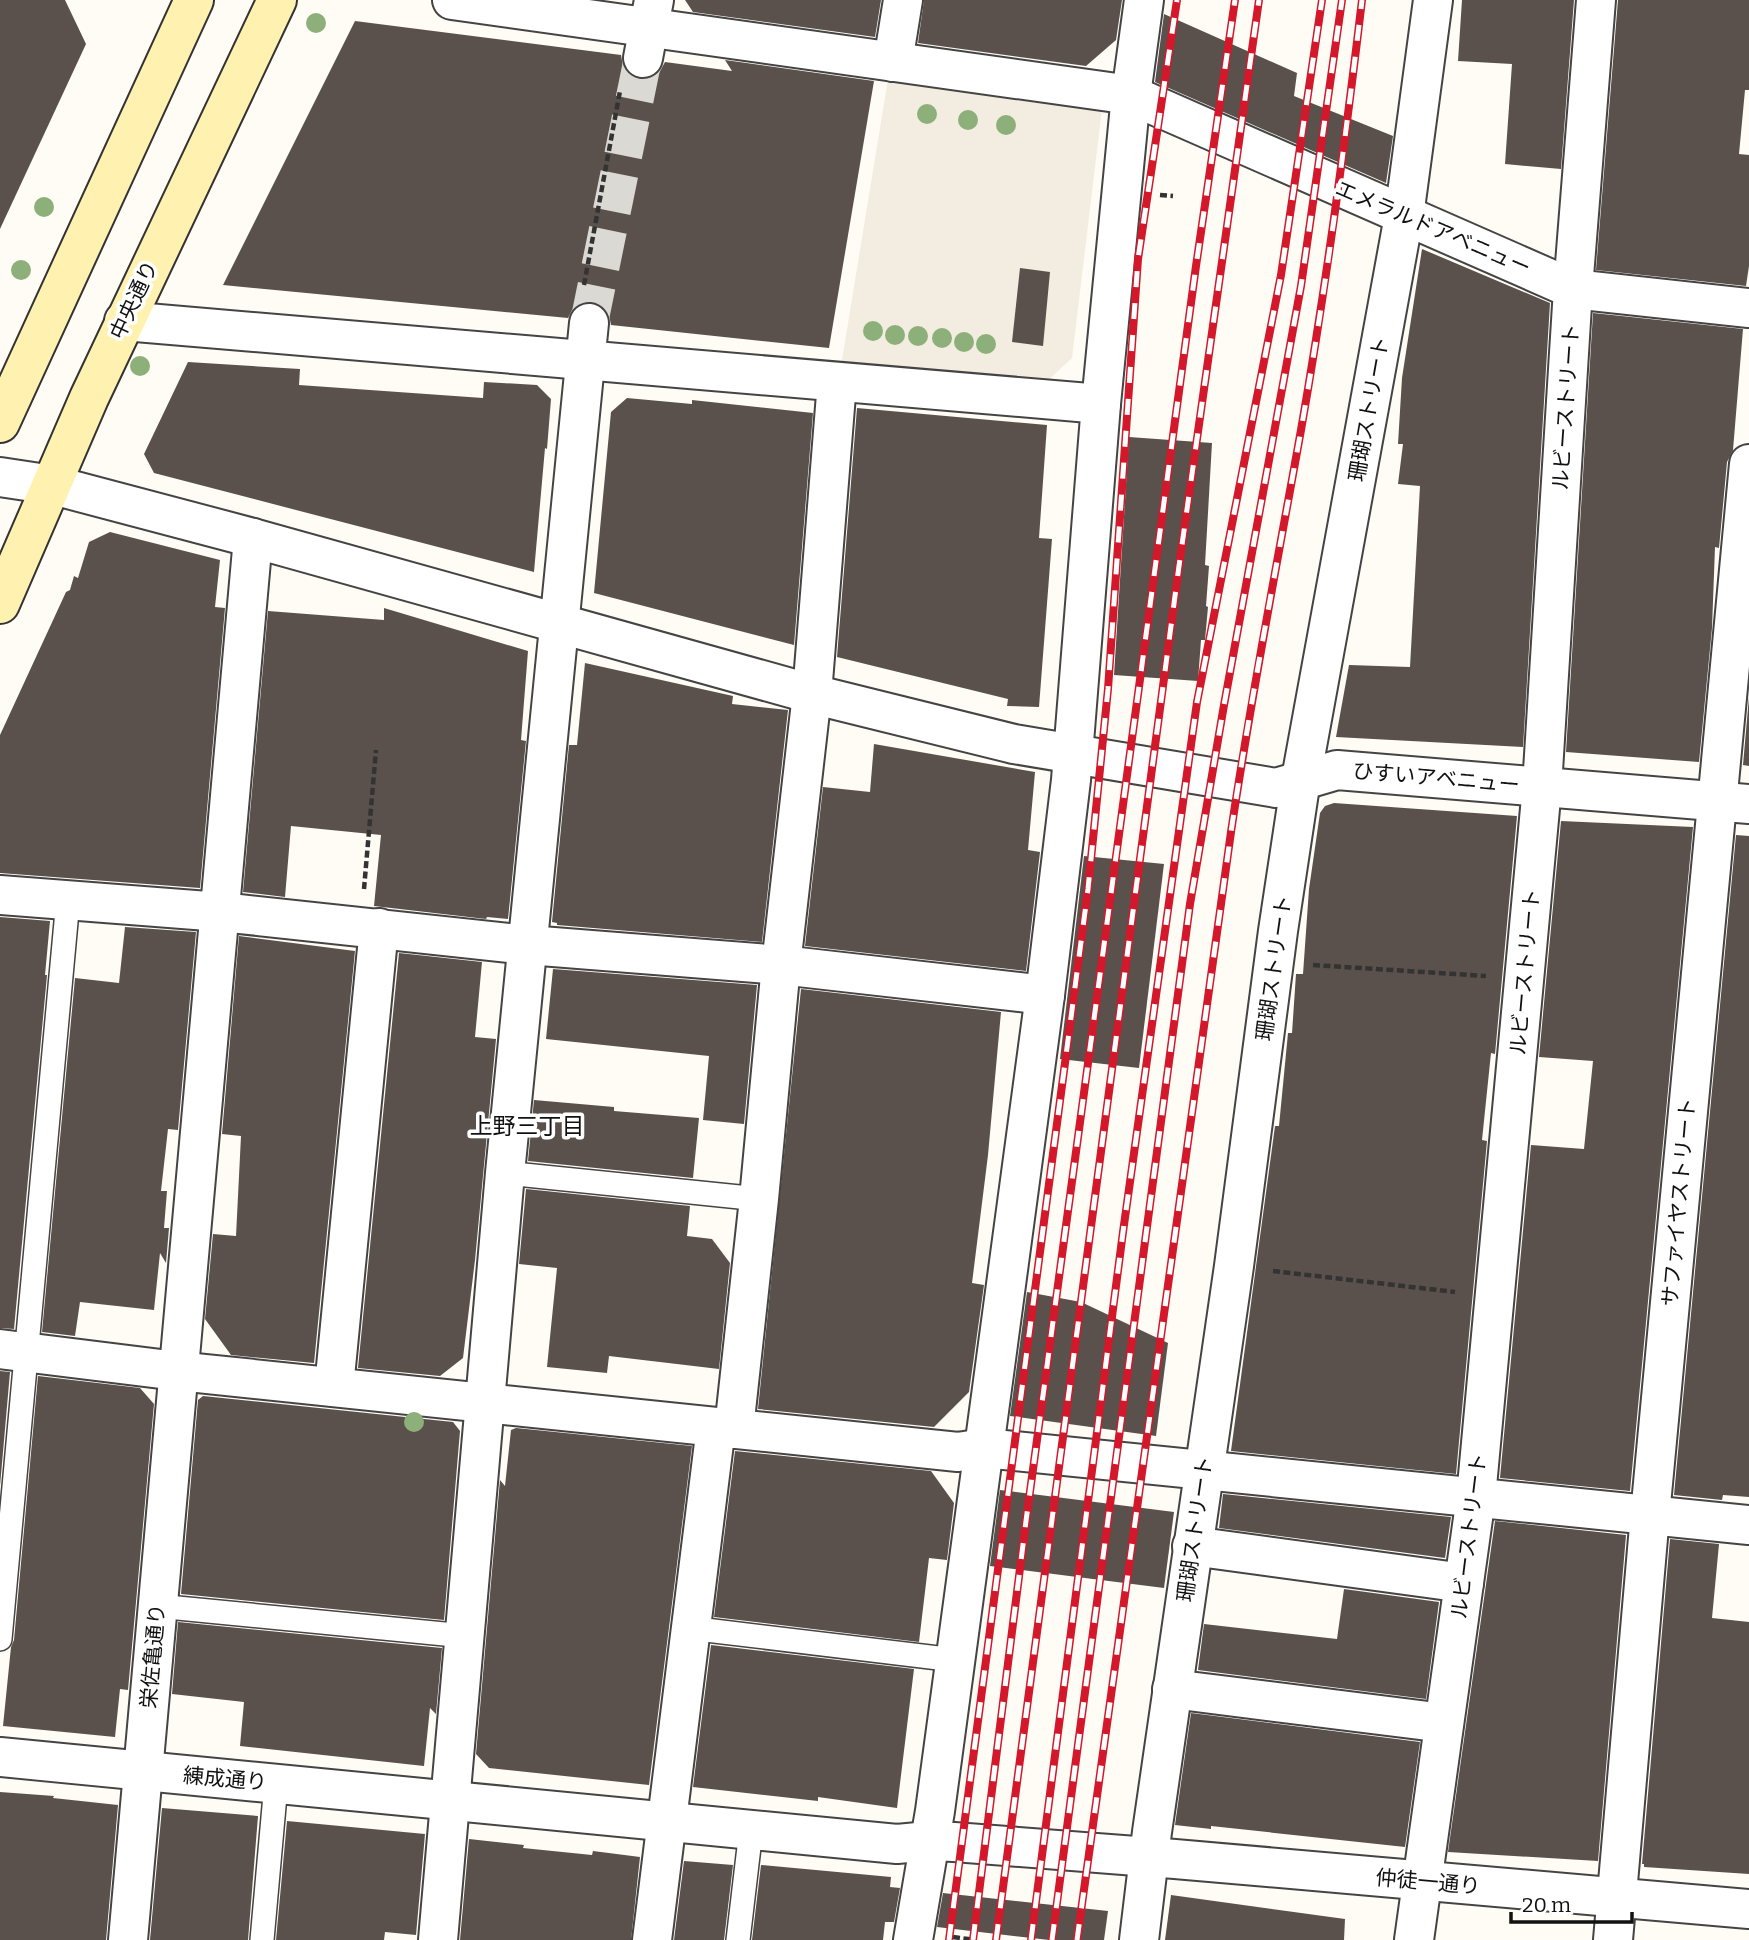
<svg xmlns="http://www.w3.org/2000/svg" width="1749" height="1940" viewBox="0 0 1749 1940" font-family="Bitter,'Noto Sans JP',serif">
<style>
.plaza{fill:#f2ede0}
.building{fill:#5b514c}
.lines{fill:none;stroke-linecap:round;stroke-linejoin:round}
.minor-tunnel{stroke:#dbd9d3;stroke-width:38;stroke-dasharray:38 19;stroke-linecap:butt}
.service-casing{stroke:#444;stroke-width:26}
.minor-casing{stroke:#444;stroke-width:42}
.tertiary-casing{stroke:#444;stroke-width:42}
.secondary-casing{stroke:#333;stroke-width:42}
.path{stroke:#333;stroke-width:4.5;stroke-dasharray:7 3.5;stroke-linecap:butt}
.service{stroke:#fff;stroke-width:23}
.minor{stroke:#fff;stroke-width:38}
.tertiary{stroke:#fff;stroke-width:38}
.secondary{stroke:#fff2b0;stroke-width:38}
.rail-casing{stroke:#d2182a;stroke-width:8}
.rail{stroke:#fff;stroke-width:5;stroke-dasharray:16;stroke-linecap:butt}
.tree{fill:#8db07b}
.labels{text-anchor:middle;stroke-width:7;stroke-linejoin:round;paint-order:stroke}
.street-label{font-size:21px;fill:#111;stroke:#fff}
.neighbourhood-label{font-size:23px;fill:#111;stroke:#fff}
</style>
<rect width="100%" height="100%" fill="#fffcf5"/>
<polygon class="plaza" points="889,73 1103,101 1072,358 1044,384 841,366"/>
<g class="building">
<polygon points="0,0 65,0 86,44 0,229"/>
<polygon points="685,0 881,0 875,37 693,12"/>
<polygon points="924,0 1122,0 1116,40 1086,66 918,43"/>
<polygon points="1462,0 1574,0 1561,169 1505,164 1512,64 1458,61"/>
<polygon points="1618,0 1749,0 1749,90 1745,90 1739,154 1749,155 1749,266 1746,286 1596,270"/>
<polygon points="1164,14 1297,73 1294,96 1393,136 1386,183 1155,82"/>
<polygon points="355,21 621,55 623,66 628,74 640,80 651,78 659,73 665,62 732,71 725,60 874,81 829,348 611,325 609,315 602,306 590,301 579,303 572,310 568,318 223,285"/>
<polygon points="1422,249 1550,303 1523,747 1336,737 1349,665 1410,667 1420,486 1398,484 1403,444 1398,444 1402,378"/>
<polygon points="1020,268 1050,272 1043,346 1012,342"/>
<polygon points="1593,313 1743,329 1733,450 1727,462 1719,548 1715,547 1712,628 1699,762 1566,752"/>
<polygon points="188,362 300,369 299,385 483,398 484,382 537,385 551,399 547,449 545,448 534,572 154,473 144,454"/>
<polygon points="627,398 692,404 692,400 813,413 794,645 594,593 611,412"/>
<polygon points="857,408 1047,425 1039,538 1052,539 1039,707 1007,706 1008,699 837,657"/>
<polygon points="1129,437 1212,443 1205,565 1209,566 1206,606 1208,607 1205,640 1201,640 1198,681 1114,675"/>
<polygon points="110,532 220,560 215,607 225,608 200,888 0,873 0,735 66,592 70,590 74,576 78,578 89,542"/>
<polygon points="384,608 528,651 521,740 526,741 508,919 487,917 486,919 374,906 381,835 291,826 285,897 243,892 268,611 384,620"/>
<polygon points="585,663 733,696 732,704 788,710 762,942 557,925 557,923 552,922 569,745 577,745"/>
<polygon points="1749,697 1749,766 1743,765"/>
<polygon points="874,744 1035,772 1028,850 1040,852 1026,971 805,946 823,787 870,792"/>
<polygon points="1334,803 1517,816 1495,1054 1491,1053 1482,1140 1487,1141 1456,1474 1231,1451 1275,1126 1279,1126 1288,1033 1292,1033 1296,974 1303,974 1309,889 1320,813 1325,806"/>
<polygon points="1561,821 1693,827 1630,1491 1500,1478 1531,1145 1584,1149 1593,1061 1539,1057"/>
<polygon points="1736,835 1749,836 1749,1497 1723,1495 1722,1500 1674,1495"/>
<polygon points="1084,856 1164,864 1139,1068 1060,1059"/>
<polygon points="0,917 50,921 45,975 47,975 14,1329 0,1328"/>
<polygon points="125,927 196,932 178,1130 168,1129 161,1191 167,1191 164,1228 169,1228 166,1263 160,1253 154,1310 80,1302 75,1336 42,1332 75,978 119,983"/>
<polygon points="239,936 355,951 314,1363 231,1355 205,1319 213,1234 236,1236 241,1136 222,1134"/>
<polygon points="399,953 482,962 475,1037 496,1039 475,1260 463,1358 440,1376 358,1368"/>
<polygon points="553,969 757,985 744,1124 703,1120 709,1056 546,1039"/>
<polygon points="801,989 1001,1012 988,1155 972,1283 984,1285 969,1392 934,1427 758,1409"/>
<polygon points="534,1100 614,1107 614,1111 699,1118 693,1178 528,1161"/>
<polygon points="526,1189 690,1206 687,1236 712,1239 730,1263 719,1369 609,1356 607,1373 547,1367 557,1268 519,1264"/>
<polygon points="1027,1292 1081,1302 1168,1343 1156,1436 1010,1416"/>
<polygon points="0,1371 10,1372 0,1486"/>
<polygon points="38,1376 140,1388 154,1404 128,1690 120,1689 115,1737 3,1726 11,1647 14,1640"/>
<polygon points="203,1396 453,1422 460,1431 444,1620 181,1594 198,1400"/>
<polygon points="516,1428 692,1446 649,1785 489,1768 476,1754 500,1480 505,1486 511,1430"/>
<polygon points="735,1451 931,1471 954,1503 947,1560 929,1558 919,1642 714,1617"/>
<polygon points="1000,1490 1174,1512 1164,1588 990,1566"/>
<polygon points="1223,1494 1451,1517 1445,1558 1219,1528"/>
<polygon points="1495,1521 1626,1535 1598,1861 1448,1852"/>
<polygon points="1670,1539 1719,1544 1712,1618 1749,1622 1749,1874 1644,1867 1644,1864 1642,1864"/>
<polygon points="1344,1589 1439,1602 1426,1699 1198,1670 1204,1624 1337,1639"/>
<polygon points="178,1622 442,1648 436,1714 430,1708 424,1766 240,1746 244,1702 172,1694"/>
<polygon points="711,1645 914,1669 897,1808 818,1797 818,1801 693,1787"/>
<polygon points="1191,1713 1420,1742 1405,1847 1211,1826 1211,1829 1175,1825"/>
<polygon points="0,1792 54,1796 53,1798 118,1805 106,1940 0,1940"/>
<polygon points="162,1808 258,1816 248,1940 150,1940"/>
<polygon points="287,1821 425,1834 416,1935 385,1932 384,1940 276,1940"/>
<polygon points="469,1839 524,1845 523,1848 592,1855 593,1851 640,1857 631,1940 460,1940"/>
<polygon points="684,1861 733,1865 724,1940 674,1940"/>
<polygon points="761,1865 891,1877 890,1887 900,1888 894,1922 885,1922 883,1940 752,1940"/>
<polygon points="943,1893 1108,1911 1104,1940 1049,1940 937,1927"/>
<polygon points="1171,1895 1345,1919 1344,1940 1165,1940"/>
</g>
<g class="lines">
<polyline class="minor-tunnel" points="589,323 643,58"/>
<defs>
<g id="service">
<polyline points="505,1173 759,1199"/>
<polyline points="157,1606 465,1636"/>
<polyline points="689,1628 955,1660"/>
<polyline points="0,1639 68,900"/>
<polyline points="262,1940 276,1784"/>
<polyline points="738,1940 751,1830"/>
</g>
<g id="minor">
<polyline points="452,0 1131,95 1573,289 1749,308"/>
<polyline points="643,58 654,0"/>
<polyline points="893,62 903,0"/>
<polyline points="124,321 1101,404"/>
<polyline points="53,485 253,538 812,694 1014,744 1276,788 1337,770 1749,804"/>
<polyline points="0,895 221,912 528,945 781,965 1045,995"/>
<polyline points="0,1349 177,1371 958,1452 984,1448 1749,1525"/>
<polyline points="334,1387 379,928"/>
<polyline points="734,1429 759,1199 781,965 812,694 837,382"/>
<polyline points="1192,1546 1464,1583"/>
<polyline points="1172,1689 1444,1723"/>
<polyline points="0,1757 897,1844 929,1841 954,1842 1175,1859 1749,1909"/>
<polyline points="128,1940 253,538"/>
<polyline points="438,1940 505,1173 589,323"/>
<polyline points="652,1940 716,1427"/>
<polyline points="913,1940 935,1811 984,1448 1045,995 1071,780 1101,404 1131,95 1144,0"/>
<polyline points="1139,1940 1152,1832 1234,1266 1278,931 1301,779 1404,216 1433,0"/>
<polyline points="1414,1940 1476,1497 1542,787 1573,289 1596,0"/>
<polyline points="1613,1940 1650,1515 1749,464"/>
</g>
<polyline id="tertiary" points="0,477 53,485"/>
<g id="secondary">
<polyline points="0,423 194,0"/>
<polyline points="0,604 89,398 277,0"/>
</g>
</defs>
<use href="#service" class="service-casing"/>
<use href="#minor" class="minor-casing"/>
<use href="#tertiary" class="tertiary-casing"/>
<use href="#secondary" class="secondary-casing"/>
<g class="path">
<polyline points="1160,195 1173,196"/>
<polyline points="584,285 620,91"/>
<polyline points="364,889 376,750"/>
<polyline points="1313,965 1486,976"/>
<polyline points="1273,1271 1455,1292"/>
<polyline points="953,1937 976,1940"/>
</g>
<use href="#service" class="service"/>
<use href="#minor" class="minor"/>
<use href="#tertiary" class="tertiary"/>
<use href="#secondary" class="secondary"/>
<defs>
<g id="rail">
<polyline points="949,1940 1088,889 1108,689 1138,259 1177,0"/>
<polyline points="973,1940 1026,1521 1196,266 1235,0"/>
<polyline points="996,1940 1179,566 1259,0"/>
<polyline points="1031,1940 1123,1232 1197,702 1281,275 1322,0"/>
<polyline points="1052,1940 1190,904 1224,705 1301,286 1342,0"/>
<path d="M1077,1940L1231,832C1251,697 1277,564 1301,430C1326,287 1345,144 1362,0"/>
</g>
</defs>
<use href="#rail" class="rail-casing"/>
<use href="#rail" class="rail"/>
</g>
<g class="tree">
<circle cx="316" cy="23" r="10"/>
<circle cx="927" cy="114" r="10"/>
<circle cx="968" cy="120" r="10"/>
<circle cx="1006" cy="125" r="10"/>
<circle cx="44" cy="207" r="10"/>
<circle cx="21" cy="270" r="10"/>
<circle cx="873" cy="331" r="10"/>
<circle cx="895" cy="335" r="10"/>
<circle cx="918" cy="336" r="10"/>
<circle cx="942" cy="338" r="10"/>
<circle cx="964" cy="342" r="10"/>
<circle cx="986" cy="344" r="10"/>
<circle cx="140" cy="366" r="10"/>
<circle cx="414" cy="1422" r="10"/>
</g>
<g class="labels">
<g class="street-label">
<text transform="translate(1433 228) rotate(23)" y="7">エメラルドアベニュー</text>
<text transform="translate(134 300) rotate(-65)" y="7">中央通り</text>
<text transform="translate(1566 407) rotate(-86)" y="7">ルビーストリート</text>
<text transform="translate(1369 409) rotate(-80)" y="7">珊瑚ストリート</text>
<text transform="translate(1436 778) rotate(5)" y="7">ひすいアベニュー</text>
<text transform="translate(1274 968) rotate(-82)" y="7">珊瑚ストリート</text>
<text transform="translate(1525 972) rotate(-85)" y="7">ルビーストリート</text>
<text transform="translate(1679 1202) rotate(-85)" y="7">サファイヤストリート</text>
<text transform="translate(1195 1529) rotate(-82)" y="7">珊瑚ストリート</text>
<text transform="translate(1469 1536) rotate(-83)" y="7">ルビーストリート</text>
<text transform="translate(153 1656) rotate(-85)" y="7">栄佐亀通り</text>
<text transform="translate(225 1779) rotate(5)" y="7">練成通り</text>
<text transform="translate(1428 1882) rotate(5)" y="7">仲徒一通り</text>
</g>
<g class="neighbourhood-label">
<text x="527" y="1134">上野三丁目</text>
</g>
</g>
<path d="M1511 1912v10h121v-10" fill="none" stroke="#111111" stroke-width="3.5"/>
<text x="1522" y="1912" font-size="21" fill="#111111" stroke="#ffffff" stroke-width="5" paint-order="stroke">20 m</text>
</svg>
